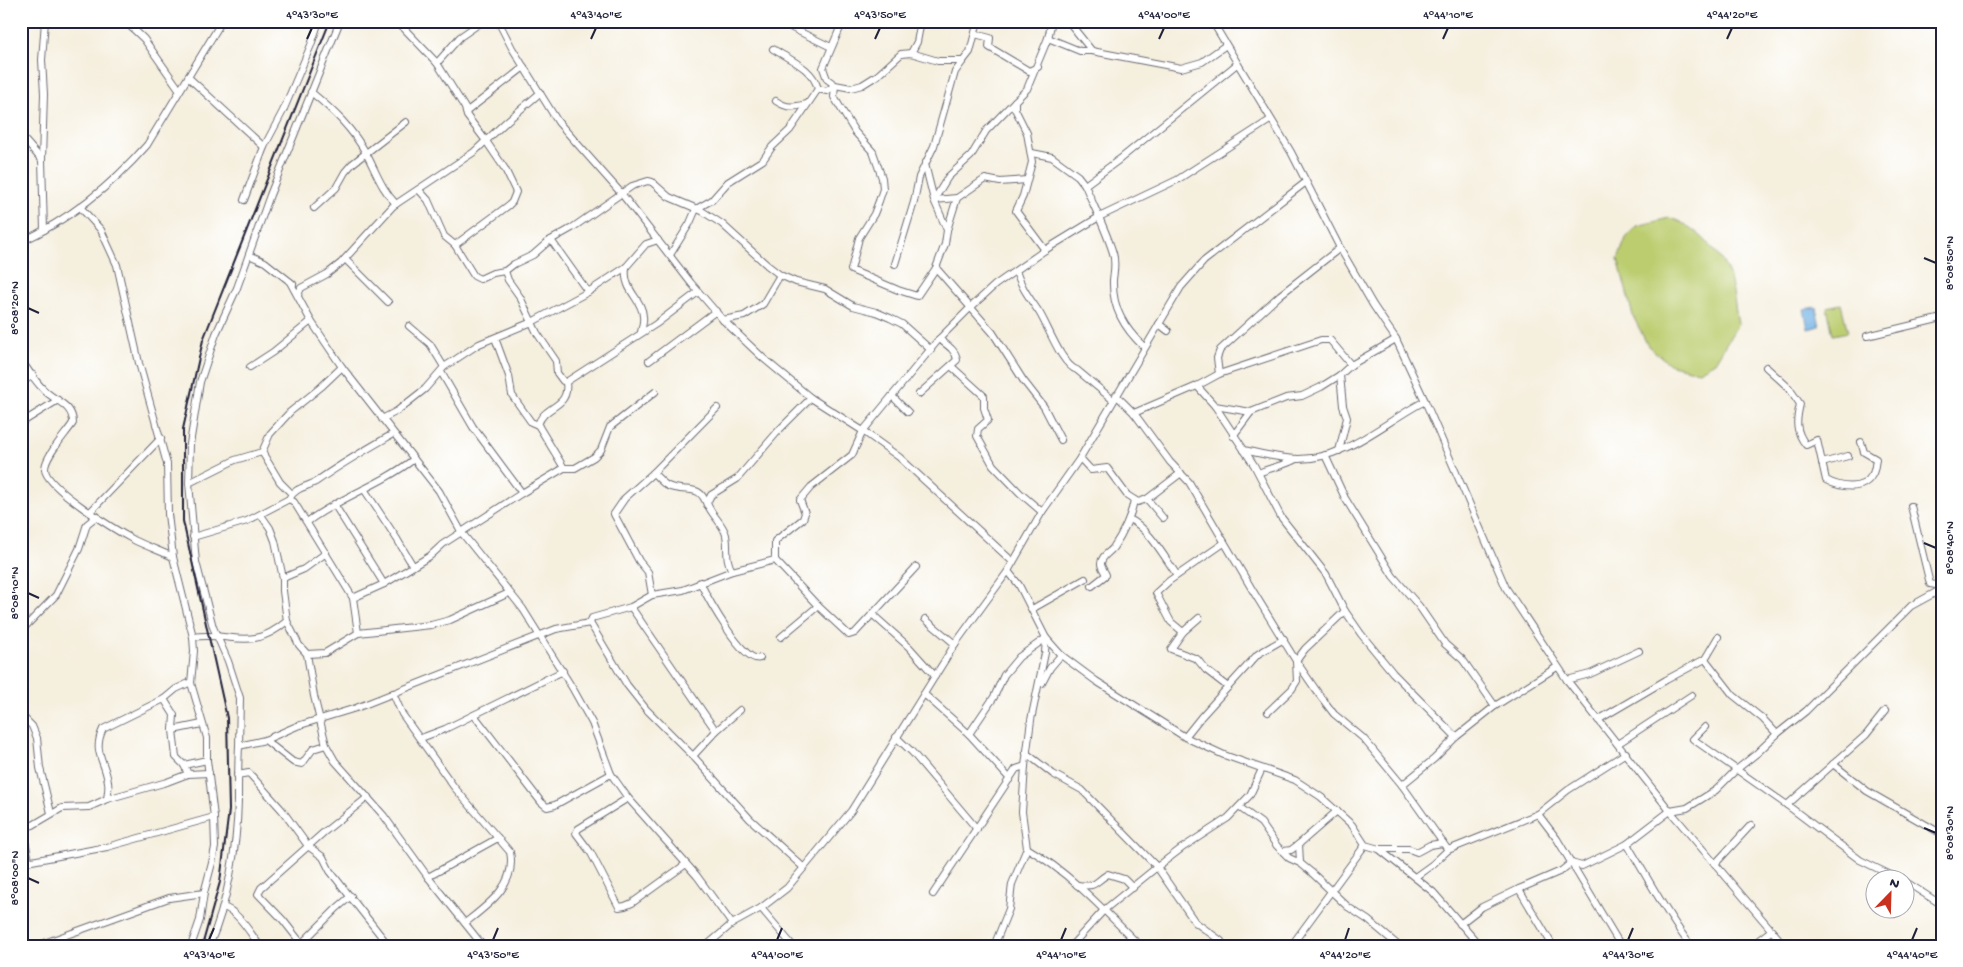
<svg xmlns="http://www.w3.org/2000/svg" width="1963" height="967" viewBox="0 0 1963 967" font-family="'Gochi Hand',sans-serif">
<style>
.green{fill:#bccd70;stroke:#6f7856}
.water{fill:#6dafe2;stroke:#48688e}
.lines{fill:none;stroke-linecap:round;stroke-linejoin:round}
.minor-casing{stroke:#6c6a74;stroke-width:8}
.minor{stroke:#fff;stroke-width:6}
.rail{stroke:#22223b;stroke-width:2}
.ticks{fill:none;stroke:#22223b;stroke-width:2}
.neatline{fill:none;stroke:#22223b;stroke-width:2}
.ticks-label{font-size:12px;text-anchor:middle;fill:#22223b}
</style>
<rect width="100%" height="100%" fill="#fff"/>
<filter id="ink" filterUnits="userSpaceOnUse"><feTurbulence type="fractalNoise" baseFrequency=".02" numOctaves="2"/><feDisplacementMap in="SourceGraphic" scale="10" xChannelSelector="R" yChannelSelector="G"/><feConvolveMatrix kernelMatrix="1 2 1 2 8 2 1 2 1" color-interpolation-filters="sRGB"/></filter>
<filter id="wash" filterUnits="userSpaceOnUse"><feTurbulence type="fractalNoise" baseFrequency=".0096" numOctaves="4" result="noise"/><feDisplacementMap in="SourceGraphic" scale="20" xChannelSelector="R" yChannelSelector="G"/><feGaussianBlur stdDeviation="1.12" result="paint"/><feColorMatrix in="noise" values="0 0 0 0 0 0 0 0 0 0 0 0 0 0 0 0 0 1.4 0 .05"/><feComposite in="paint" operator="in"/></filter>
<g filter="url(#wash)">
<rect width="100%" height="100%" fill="#f5efde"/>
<g class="green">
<path d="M1669,218C1694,224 1722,253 1730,278C1734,293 1735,309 1738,324L1715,362L1699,371L1671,365L1648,346L1633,316L1618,259L1626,238L1637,226Z"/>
<polygon points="1841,304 1848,332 1833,335 1827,307"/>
</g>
<polygon class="water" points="1816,307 1820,326 1808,329 1804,309"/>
</g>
<g filter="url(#ink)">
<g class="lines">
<defs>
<g id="minor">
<polyline points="125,21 144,39 179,89"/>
<polyline points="397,21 437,63 465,108 467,116 486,141 505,169 516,192 512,202 509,205 455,245"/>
<polyline points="498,21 512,48 558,122 621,193 691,283 723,320 763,358 811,398 863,431 899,457 1013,562"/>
<polyline points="843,21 823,68 827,79 835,85 834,97 855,132 873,152 882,178 883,189 879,201 874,214 859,238 851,270 898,290 917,296 936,268 945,244 947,230 934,200 925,164"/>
<polyline points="1068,21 1092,51 1181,68 1202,62 1226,45"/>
<polyline points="1212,21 1291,152 1340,248 1373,305 1396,339 1425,401 1506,588 1567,680 1670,811 1785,946"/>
<polyline points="132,28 140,21"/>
<polyline points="792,28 831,47"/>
<polyline points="975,34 990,38 989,47 1029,71 1038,67"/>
<polyline points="1048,38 1080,51 1092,51"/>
<path d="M773,49C790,60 813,68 818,89L827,91L835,85L851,88L862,85L878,75L901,54L911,53L938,61H963L970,52L978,21"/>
<polyline points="911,53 917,42 921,21"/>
<polyline points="437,63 460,37 483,21"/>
<polyline points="188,77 264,147"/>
<path d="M311,92C333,110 353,129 367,155C376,172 382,190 396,204"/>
<path d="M776,101C788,109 794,107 807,104"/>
<polyline points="466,112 524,67"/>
<polyline points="21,136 42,160"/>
<polyline points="1032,153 1052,157 1078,176 1085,185"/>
<polyline points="419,190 428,200 444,236 455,245 474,276 480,279 493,273 505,271 514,264 533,255 549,241 572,228 632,186 648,181 652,182 669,197 702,211 722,224 767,265 780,275 796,282 825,289 853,306 876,312 890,318 902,324 931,350"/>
<polyline points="957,198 934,200 948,177 971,156 986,131 1015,101"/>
<polyline points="244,200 264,147 283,111 311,45 319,21"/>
<polyline points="81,208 101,230 117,265 139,363 167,464 168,514 173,557 193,637 194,651 191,683 207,738 207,760 214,817 215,847 212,863 204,893 200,920 191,946"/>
<polyline points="314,208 336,188 345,172 352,164 406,122"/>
<polyline points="44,230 42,160 44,94 42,60 45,21"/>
<polyline points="947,230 957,198 985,179 1000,182 1027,180"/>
<polyline points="551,240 588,292"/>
<path d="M21,242C70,219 112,185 147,145L222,21"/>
<polyline points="1045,250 1016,211 1023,196 1032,162 1027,133 1015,109 1015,101 1027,89 1048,38 1052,21"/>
<polyline points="249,255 265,262 293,284"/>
<polyline points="670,255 690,223 696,209 712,200 728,182 763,160 772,147 790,130 818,89"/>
<polyline points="345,259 388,302"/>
<polyline points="895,264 914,202 919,177 934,146 955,72 963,61"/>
<path d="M626,267C623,292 642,298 643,316C644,321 642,327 641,332"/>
<polyline points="936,268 993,333 1023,380 1044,407 1061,440"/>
<polyline points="505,271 508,280 520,297 537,333 556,361 557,373 563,381 566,382"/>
<path d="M1016,271C1022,289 1029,297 1039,312C1048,326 1062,366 1077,370L1113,400"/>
<polyline points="290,282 311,321 342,367 439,491 462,533 523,609 573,689 592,723 611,774 628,798 697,876 732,924"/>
<polyline points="298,295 301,288 327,274 341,263 393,206 474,152 507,121 540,93"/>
<polyline points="723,320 744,316 763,304 780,275"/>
<polyline points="1159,324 1168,331"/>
<polyline points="409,326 430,344 444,367"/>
<polyline points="1867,336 1942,318"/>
<polyline points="495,338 509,376 512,395 531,422 538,425 564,468"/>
<path d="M1144,347C1124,328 1112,308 1113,280C1114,270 1116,263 1113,253C1106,230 1094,207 1085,185L1120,159L1237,64"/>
<path d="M21,360C28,370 35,381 43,389C54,401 73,404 73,423C66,434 45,456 45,469C45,487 117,531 134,540C146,546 160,551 173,557"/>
<polyline points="649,361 716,311"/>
<polyline points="951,366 984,396 984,408 988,420 978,429 977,436 993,465 1020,493 1042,512"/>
<polyline points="250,367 273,352 311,321"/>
<path d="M1766,367L1789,388L1800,404C1796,421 1795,431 1806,445L1817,440L1826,480C1839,487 1863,492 1872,475C1875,471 1875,464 1876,459L1864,452L1861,442"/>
<polyline points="441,372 473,427 522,493"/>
<polyline points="1219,374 1217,358 1220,350 1280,295 1340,248"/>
<polyline points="566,382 656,324 698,292"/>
<polyline points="21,383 33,375"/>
<polyline points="1197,386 1215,406 1254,465 1281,517 1326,574 1345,611 1361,634 1393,673 1456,737"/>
<path d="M919,394L957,360C956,350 947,345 939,339"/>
<polyline points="1116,395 1134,413 1170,462 1189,482 1253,591 1296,661 1318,693 1334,714 1363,738 1402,785 1448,850 1538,814 1568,790 1626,753"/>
<polyline points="892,396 908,412"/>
<polyline points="1215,406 1251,412"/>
<polyline points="1134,413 1197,386 1219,374 1321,340 1330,340 1351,365"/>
<polyline points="382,419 397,411 425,389 444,367 479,344 532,322 588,292 626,267 646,244 658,240"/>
<polyline points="21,423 58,400"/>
<path d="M538,425C544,404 570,409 566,382"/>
<polyline points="1233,436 1251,412 1286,398 1302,396 1321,387 1340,375 1351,365 1396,339"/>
<path d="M1244,450C1261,454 1279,458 1297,459C1346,460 1384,422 1425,401"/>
<polyline points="1339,451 1347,418 1343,406 1340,375"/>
<polyline points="262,452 280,482 292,494"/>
<polyline points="1325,455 1345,498 1393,576 1419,606 1445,644 1463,660 1495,706"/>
<polyline points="1080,458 1091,470 1107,468 1127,495 1138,502 1147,499 1181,473"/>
<polyline points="1822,463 1848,456"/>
<path d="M653,473C658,477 663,484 668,486C686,494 699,482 707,505"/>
<path d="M1259,473C1271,467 1284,466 1296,459"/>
<polyline points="189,483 235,460 262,452 270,434 290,412 321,387 342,367"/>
<polyline points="364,489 397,539 413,566"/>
<path d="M289,499C295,487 308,487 317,481C342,463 367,449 393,434"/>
<polyline points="1147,499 1163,518"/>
<polyline points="334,504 384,584"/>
<polyline points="1911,506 1930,584 1936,585 1942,582"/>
<polyline points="90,512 161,438"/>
<polyline points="261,515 270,528 275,541 283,578 283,591 287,621 299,645 307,654 314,696 326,745 335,761 384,816 428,877 483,946"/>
<path d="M1129,519C1148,527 1165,558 1177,575"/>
<path d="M307,522C340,497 381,485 414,459"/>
<polyline points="193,537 247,521 289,499 294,502 353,598 358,633"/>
<polyline points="775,560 775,541 803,519 805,513 800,500 811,487 852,455 863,431 939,339 971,307 995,285 1045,250 1099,217 1177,180 1270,120"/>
<path d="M732,571C724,556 729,550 726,535C723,523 711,515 707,503L711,495L737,479L780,429L811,398"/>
<polyline points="283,578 304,569 326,553"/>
<path d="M700,582C707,597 744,665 760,658"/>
<path d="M1092,586L1106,575C1105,572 1101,567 1101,564C1101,556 1109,553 1113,548C1123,533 1131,517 1134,500"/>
<polyline points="652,595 648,572 639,561 614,514 625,498 653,473 717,408"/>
<polyline points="353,598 384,584 430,556 443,544 522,493 564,468 575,468 594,457 601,450 610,427 655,392"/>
<polyline points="631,607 716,731"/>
<polyline points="1032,609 1085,579"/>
<polyline points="872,614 909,647 935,676"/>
<polyline points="1199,618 1183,632 1171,649 1197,659 1206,670 1228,687"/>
<polyline points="925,619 955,644"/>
<polyline points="590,623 627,685 646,709 693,756 750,819 803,867"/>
<polyline points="21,631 56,595 79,549 87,524 97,516"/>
<polyline points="1183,632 1171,622 1156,593 1169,581 1224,543"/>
<path d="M193,637C232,631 250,653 287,621"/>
<polyline points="781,637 818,606"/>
<polyline points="307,654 325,653 358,633 431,625 450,620 509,593"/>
<polyline points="1705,659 1733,695 1763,719 1777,734"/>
<polyline points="1567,680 1590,674 1639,651"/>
<polyline points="1042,683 1050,668 1061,655"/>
<path d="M393,693L402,714L454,787L510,852C517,885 488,905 465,923"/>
<polyline points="924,694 969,734 1010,779"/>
<polyline points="164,699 174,715 173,730 202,724"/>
<polyline points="1268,712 1292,689 1297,681 1296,661 1305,649 1345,611"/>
<polyline points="21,715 32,726 37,738 40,768 51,813"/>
<polyline points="474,715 541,802 547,807 555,805 611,774"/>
<polyline points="1598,720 1666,680 1705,659 1718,637"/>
<polyline points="1705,727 1693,739 1787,805 1860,860 1901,880"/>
<polyline points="173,730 176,757 184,765 188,774"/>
<polyline points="969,734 994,697 1004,675 1019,657 1046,638 1061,655 1096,681 1185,737 1224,755 1295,780 1321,797 1352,825 1365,845 1379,849 1433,892 1480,946"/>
<polyline points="896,737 912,752 977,829"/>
<polyline points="1185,737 1201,717 1258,654 1284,639"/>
<polyline points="421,738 445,729 563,671"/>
<polyline points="265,740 293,762 302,764 313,749 326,745"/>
<polyline points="1619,743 1692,695"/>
<polyline points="239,746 240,698 228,661 213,627 196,562 189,483 190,444 200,382 216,334 237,288 270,195 340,21"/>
<polyline points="1026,753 1053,774 1082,790 1157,867 1195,922 1221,941 1223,946"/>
<polyline points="693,756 716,731 740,710"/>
<polyline points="1833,764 1867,791 1942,834"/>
<polyline points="184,765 207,760"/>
<polyline points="237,775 249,773 282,810 308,846 323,857 330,871 389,946"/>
<polyline points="1402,785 1434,759 1456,737 1495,706 1557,667"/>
<polyline points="628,798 578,829 576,833 591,853 619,907 625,906 632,903 686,864"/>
<path d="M107,799C108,793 109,788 108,782C105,760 92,752 103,729L164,699L176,689L191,682"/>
<polyline points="1787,805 1866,735 1885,711"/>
<polyline points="1239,807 1261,823 1277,846 1289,858 1300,863"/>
<polyline points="1337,811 1299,844 1300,863 1311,872 1348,907 1368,920 1399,946"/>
<polyline points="1538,814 1557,839 1621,946"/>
<polyline points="21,819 29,861"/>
<polyline points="23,827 33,825 62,808 89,807 107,799 167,782 188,774 209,773"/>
<path d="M1627,844C1648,878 1666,914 1691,946"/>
<path d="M1027,848C1070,873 1105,911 1140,946"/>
<polyline points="1379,849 1409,849 1417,852 1430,845 1443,843"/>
<polyline points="1284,851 1291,850 1299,844"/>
<polyline points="21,863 107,847 214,817"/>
<polyline points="1571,863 1582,866 1627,844 1670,811 1687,808 1716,790 1736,770 1756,754 1777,734 1806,711 1911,606 1942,589"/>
<polyline points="1715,864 1751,825"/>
<polyline points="428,877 498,838"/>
<polyline points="1415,877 1433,864 1448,850"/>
<polyline points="1906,882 1942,905"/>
<path d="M1077,885C1098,887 1092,884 1108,874L1124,879L1133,888"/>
<polyline points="933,894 1016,769 1025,766"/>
<path d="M223,907C238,911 250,933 260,946"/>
<polyline points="761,908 793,946"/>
<polyline points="1460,924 1482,907 1519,889"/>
<polyline points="301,943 283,920 258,894 261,888 323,833 368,797"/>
<polyline points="300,945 337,908 351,896"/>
<polyline points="36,946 169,898 204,893"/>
<path d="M209,946C228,903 237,847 238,800C238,782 238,764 239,746L265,740L297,726L356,708L556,629L590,623L592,618L631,607L652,595L683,590L732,571L775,560L818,606L849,635L855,633L916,567"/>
<polyline points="706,946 732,924 761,908 787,888 851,811 955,644 1008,571 1042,512 1080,458 1181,287 1204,261 1306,182"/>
<polyline points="994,946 1009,909 1012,884 1027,848 1022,812 1025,766 1031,720 1045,653 1046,638 1019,585 1008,571"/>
<polyline points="1071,946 1104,910 1157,867 1182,848 1228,818 1250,795 1262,769"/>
<polyline points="1291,946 1365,845"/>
<polyline points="1553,946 1519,889 1561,871 1571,863"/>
<polyline points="1751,946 1772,930"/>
</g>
</defs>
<use href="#minor" class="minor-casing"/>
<use href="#minor" class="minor"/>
<polyline class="rail" points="202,946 220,882 229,810 227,718 183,521 183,429 203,340 330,21"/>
</g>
</g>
<path class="ticks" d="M307,39L312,28M591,39L596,28M875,39L880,28M1159,39L1164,28M1443,39L1448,28M1727,39L1732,28M1924,258L1936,263M28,308L39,313M1924,543L1936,548M28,593L39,598M1924,828L1936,833M28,878L39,883M209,940L214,928M493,940L498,928M777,940L782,928M1061,940L1066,928M1345,940L1349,928M1628,940L1633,928M1912,940L1917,928"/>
<rect width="1963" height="967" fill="none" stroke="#fff" stroke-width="55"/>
<g transform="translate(1890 894) rotate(23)"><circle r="24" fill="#ffffff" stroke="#a7a7b1"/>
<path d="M0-4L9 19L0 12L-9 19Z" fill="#c8321e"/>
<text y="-8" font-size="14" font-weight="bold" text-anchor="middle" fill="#22223b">N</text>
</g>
<rect x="28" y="28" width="1908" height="912" class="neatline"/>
<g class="ticks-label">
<text x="312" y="18">4°43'30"E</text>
<text x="596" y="18">4°43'40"E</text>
<text x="880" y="18">4°43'50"E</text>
<text x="1164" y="18">4°44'00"E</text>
<text x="1448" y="18">4°44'10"E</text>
<text x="1732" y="18">4°44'20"E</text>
<text transform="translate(1949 263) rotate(-90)" y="4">8°08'50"N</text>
<text transform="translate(14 308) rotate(-90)" y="4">8°08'20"N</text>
<text transform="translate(1949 548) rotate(-90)" y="4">8°08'40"N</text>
<text transform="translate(14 593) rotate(-90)" y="4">8°08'10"N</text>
<text transform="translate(1949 833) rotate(-90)" y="4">8°08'30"N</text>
<text transform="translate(14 878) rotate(-90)" y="4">8°08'00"N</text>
<text x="209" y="958">4°43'40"E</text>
<text x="493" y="958">4°43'50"E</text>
<text x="777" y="958">4°44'00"E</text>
<text x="1061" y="958">4°44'10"E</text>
<text x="1345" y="958">4°44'20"E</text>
<text x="1628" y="958">4°44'30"E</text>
<text x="1912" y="958">4°44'40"E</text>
</g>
</svg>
